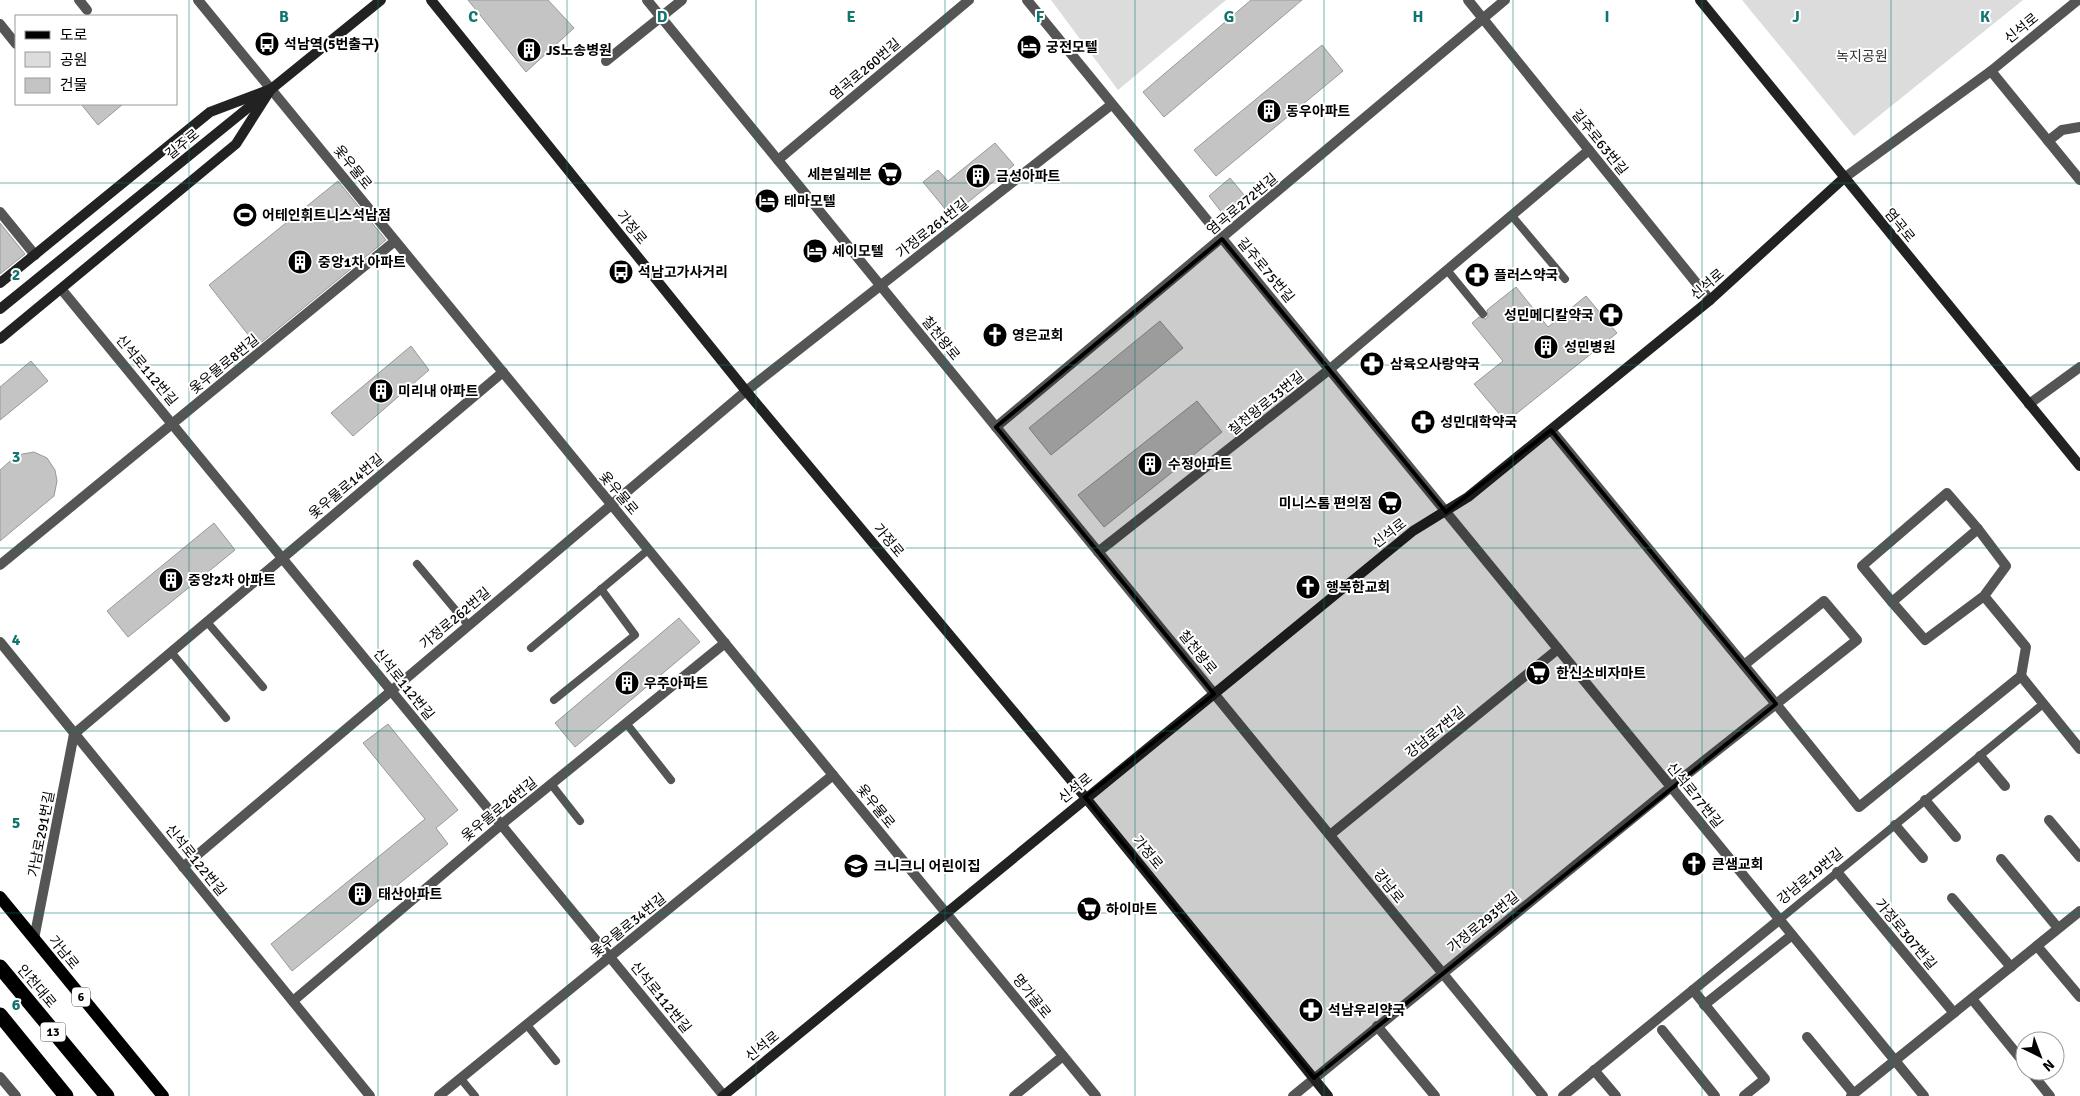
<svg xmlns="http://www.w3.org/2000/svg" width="2080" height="1096" viewBox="0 0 2080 1096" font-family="Signika,'Noto Sans KR',sans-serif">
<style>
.green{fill:#dcdcdc}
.building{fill:#c4c4c4;stroke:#999}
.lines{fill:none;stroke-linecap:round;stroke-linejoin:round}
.lane{stroke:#555;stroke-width:8}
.street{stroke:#555;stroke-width:10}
.secondary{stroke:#222;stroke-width:10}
.primary{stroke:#000;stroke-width:12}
.highway{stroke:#000;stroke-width:15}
.marked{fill:#000;fill-opacity:0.2;stroke:#000;stroke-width:4;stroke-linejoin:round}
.grid{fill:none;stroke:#0f766e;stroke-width:1;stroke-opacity:0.55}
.labels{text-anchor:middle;stroke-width:4;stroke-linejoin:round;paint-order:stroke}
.shield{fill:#fff;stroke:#4c4c4c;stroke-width:1}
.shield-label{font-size:12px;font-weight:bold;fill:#000}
.street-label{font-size:14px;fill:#000;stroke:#fff}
.poi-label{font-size:14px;font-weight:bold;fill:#000;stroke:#fff;text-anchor:start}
.park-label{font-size:14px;fill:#333;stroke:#fff}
.grid-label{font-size:16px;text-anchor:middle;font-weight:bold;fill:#0f766e;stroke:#fff;stroke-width:4;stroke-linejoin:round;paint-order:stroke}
</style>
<rect width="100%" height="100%" fill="#fff"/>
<g class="green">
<polygon points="1051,0 1226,0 1118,90"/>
<polygon points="1742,0 2023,0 1854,136"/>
</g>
<g class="building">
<polygon points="468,0 548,0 574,28 526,72"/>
<polygon points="1251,0 1302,0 1164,117 1143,92"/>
<polygon points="1322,45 1343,71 1216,176 1194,150"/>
<polygon points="81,104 123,104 98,125"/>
<polygon points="995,143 1014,165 951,216 923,182 938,170 948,181"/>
<polygon points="1230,178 1245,196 1223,214 1209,196"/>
<polygon points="338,181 386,240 257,346 209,285"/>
<polygon points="0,223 25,254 0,274"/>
<polygon points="1516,287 1548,327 1586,296 1617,333 1506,422 1474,384 1503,361 1472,323 1479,317 1486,319 1488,316 1487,310"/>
<polygon points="1160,321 1183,348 1051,455 1029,428"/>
<polygon points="411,346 429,370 353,436 331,413"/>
<polygon points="31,361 48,381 0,420 0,387"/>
<polygon points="1197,401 1222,432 1104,527 1078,495"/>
<polygon points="34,452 47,458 55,470 57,481 54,496 0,541 0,470 17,455"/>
<polygon points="214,523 235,550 128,637 107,611"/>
<polygon points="679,618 700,642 575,747 555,723"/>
<polygon points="388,724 458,810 436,828 448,844 292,971 271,944 425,819 363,743"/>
</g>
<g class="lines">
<g class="lane">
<polyline points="1512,216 1565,279"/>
<polyline points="1447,270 1483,314"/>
<polyline points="417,564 468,625"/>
<polyline points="207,622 263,687"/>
<polyline points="531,648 648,550"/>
<polyline points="171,652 226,718"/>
<polyline points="554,700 635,635 601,589"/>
<polyline points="626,723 671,780"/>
<polyline points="551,784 580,821"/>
<polyline points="1779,920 2043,704"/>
<polyline points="527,1025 556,1061"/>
<polyline points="461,1079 475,1096"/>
</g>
<g class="street">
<polyline points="79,0 87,10"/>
<polyline points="198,0 1096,1096"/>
<polyline points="647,0 1543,1096"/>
<polyline points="1027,0 1924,1096"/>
<polyline points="1468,0 1710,300"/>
<polyline points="0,24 16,44"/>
<polyline points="606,61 682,0"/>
<polyline points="1991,71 2080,180"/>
<polyline points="2048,141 2062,130 2080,127"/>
<polyline points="778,160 969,0"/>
<polyline points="1844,178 1991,71 2078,0"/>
<polyline points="0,212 35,255"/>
<polyline points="62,290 724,1096"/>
<polyline points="2029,404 2080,367"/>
<polyline points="996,427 1505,0"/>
<polyline points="1098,552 1330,369 1589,150"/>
<polyline points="0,565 395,241"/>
<polyline points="1984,596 1925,640 1892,602 1978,529 2006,566 1984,596 2026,647 2021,676"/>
<polyline points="1892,602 1862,566 1947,493 1978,529"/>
<polyline points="0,642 370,1096"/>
<polyline points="1744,665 1824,601 1857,640 1776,704 1859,807 2021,676 2080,749"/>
<polyline points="1980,756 2005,786"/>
<polyline points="1925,800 1956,837"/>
<polyline points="2049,820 2080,857"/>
<polyline points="1895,825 1923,858"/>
<polyline points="1330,835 1558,649"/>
<polyline points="2001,859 2058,928"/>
<polyline points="183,867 746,391 1111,105"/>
<polyline points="1837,872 1954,1013"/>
<polyline points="1952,898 2011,967"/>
<polyline points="34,939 74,734 503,372"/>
<polyline points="2037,946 2080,997"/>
<polyline points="1693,990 1765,1079 1744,1096"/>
<polyline points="1972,999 2025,1064"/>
<polyline points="293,1001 502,824 725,643"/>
<polyline points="1704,1005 1792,935"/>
<polyline points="1377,1026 1435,1096"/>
<polyline points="1662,1030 1715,1096"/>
<polyline points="1807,1037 1854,1094"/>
<polyline points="1594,1070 1616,1096"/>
<polyline points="2030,1071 2050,1096"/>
<polyline points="0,1077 16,1096"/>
<polyline points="439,1096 833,775"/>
<polyline points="1014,1096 1063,1056"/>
<polyline points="1293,1096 1671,787 1776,704 1551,430"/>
<polyline points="1563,1096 1779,920"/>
<polyline points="1851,1096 2080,911"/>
</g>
<g class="secondary">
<polyline points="431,0 746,391 1085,797 1328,1096"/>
<polyline points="1700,0 2080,466"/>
<polyline points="0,283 210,112 271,89 236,144 0,339"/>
<polyline points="0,309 381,0"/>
<polyline points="723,1096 1413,531 1468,497 1710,300 1844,178"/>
</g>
<polyline class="primary" points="0,897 163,1096"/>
<g class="highway">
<polyline points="0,967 107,1096"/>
<polyline points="0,1015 66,1096"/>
</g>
</g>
<path class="marked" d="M1222,239L1446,512L1551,430L1776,704L1314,1078L1085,797L1214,694L996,427Z"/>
<path class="grid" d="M189,0V1096M378,0V1096M567,0V1096M756,0V1096M945,0V1096M1135,0V1096M1324,0V1096M1513,0V1096M1702,0V1096M1891,0V1096M0,183H2080M0,365H2080M0,548H2080M0,731H2080M0,913H2080"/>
<defs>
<symbol id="bus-disc" viewBox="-11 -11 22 22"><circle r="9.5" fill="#000" stroke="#fff"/><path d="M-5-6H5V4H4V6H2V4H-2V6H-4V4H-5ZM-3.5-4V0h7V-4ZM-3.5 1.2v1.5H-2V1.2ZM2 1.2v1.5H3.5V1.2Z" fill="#fff"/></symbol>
<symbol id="hotel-disc" viewBox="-11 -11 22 22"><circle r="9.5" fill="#000" stroke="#fff"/><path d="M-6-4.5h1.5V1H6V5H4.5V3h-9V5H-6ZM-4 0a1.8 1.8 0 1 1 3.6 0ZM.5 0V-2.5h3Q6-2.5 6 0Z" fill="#fff"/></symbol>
<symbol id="building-disc" viewBox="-11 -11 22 22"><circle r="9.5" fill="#000" stroke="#fff"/><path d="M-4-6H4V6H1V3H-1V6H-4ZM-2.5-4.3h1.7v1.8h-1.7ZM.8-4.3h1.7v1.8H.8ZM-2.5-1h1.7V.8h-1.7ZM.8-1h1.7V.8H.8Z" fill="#fff"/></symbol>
<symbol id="supermarket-disc" viewBox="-11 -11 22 22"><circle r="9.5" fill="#000" stroke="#fff"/><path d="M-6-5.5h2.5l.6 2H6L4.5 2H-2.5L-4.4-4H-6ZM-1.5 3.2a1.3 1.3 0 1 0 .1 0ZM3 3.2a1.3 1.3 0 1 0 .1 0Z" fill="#fff"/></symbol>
<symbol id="stadium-disc" viewBox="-11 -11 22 22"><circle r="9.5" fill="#000" stroke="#fff"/><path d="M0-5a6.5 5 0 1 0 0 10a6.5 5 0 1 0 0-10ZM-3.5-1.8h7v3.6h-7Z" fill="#fff"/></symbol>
<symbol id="pharmacy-disc" viewBox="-11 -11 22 22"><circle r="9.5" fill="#000" stroke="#fff"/><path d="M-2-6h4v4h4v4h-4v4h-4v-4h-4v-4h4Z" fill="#fff"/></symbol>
<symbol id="church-disc" viewBox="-11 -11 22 22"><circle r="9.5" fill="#000" stroke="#fff"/><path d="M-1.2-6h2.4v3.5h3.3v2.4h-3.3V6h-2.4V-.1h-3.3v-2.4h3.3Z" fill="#fff"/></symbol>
<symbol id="school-disc" viewBox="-11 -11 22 22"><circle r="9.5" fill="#000" stroke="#fff"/><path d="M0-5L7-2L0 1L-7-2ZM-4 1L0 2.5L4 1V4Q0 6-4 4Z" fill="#fff"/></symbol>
</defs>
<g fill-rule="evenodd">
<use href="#bus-disc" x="253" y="30" width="28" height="28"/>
<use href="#hotel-disc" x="1015" y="33" width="28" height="28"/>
<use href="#building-disc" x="515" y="36" width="28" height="28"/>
<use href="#building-disc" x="1255" y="97" width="28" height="28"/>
<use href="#supermarket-disc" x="876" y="160" width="28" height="28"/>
<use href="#building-disc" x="964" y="162" width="28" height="28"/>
<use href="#hotel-disc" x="753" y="187" width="28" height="28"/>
<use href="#stadium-disc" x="231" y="201" width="28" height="28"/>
<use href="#hotel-disc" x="801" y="237" width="28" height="28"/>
<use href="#building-disc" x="286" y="248" width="28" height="28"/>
<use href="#bus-disc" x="607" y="258" width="28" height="28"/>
<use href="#pharmacy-disc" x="1463" y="261" width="28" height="28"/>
<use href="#pharmacy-disc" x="1597" y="301" width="28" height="28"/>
<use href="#church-disc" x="981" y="321" width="28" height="28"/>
<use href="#building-disc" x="1532" y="333" width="28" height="28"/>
<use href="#pharmacy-disc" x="1358" y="350" width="28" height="28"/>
<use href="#building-disc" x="367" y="377" width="28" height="28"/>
<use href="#pharmacy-disc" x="1409" y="408" width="28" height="28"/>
<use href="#building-disc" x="1136" y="450" width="28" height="28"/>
<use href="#supermarket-disc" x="1376" y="489" width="28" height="28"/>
<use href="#building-disc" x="157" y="566" width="28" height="28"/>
<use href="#church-disc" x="1294" y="573" width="28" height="28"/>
<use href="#supermarket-disc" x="1524" y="659" width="28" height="28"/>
<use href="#building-disc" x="613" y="669" width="28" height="28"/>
<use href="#church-disc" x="1680" y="850" width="28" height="28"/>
<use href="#school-disc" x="842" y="852" width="28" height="28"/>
<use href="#building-disc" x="346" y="880" width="28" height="28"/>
<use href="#supermarket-disc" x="1075" y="895" width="28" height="28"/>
<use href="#pharmacy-disc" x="1297" y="996" width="28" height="28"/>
</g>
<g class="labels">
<g class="shield">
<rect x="72" y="987.5" width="18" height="19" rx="4"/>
<rect x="40.5" y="1022.5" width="25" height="19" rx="4"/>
</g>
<g class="shield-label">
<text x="81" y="1001">6</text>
<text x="53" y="1036">13</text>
</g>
<g class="street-label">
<text transform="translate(2021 28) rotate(-39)" y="5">신석로</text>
<text transform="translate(865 69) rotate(-40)" y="5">염곡로260번길</text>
<text transform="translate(1600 142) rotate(51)" y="5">길주로63번길</text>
<text transform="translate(182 144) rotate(-39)" y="5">길주로</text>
<text transform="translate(353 167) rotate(51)" y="5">옻우물로</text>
<text transform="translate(1242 204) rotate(-40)" y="5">염곡로272번길</text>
<text transform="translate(1900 225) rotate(51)" y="5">염곡로</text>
<text transform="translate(632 227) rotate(51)" y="5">가정로</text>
<text transform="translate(932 228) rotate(-38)" y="5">가정로261번길</text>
<text transform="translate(1266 270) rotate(50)" y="5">길주로75번길</text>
<text transform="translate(1707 284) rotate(-41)" y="5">신석로</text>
<text transform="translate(941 338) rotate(51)" y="5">칠천왕로</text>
<text transform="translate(224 364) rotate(-39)" y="5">옻우물로8번길</text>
<text transform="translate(147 370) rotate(50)" y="5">신석로112번길</text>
<text transform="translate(1266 403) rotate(-39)" y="5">칠천왕로33번길</text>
<text transform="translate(346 486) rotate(-40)" y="5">옻우물로14번길</text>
<text transform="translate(619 493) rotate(50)" y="5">옻우물로</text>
<text transform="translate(1389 533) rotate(-38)" y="5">신석로</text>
<text transform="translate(889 540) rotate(50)" y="5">가정로</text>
<text transform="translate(455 618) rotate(-40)" y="5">가정로262번길</text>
<text transform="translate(1198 652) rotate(51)" y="5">칠천왕로</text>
<text transform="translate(404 684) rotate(51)" y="5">신석로112번길</text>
<text transform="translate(1435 732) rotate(-39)" y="5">강남로7번길</text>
<text transform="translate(1075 788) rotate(-39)" y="5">신석로</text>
<text transform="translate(1695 795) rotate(51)" y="5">신석로77번길</text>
<text transform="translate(876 806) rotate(51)" y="5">옻우물로</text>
<text transform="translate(499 809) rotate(-39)" y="5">옻우물로26번길</text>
<text transform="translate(41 834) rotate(-79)" y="5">가남로291번길</text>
<text transform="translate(1148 852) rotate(51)" y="5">가정로</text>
<text transform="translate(196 860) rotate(51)" y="5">신석로122번길</text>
<text transform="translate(1810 876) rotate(-39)" y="5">강남로19번길</text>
<text transform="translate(1389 886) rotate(51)" y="5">강남로</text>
<text transform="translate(1483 922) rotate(-39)" y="5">가정로293번길</text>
<text transform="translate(628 925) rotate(-39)" y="5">옻우물로34번길</text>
<text transform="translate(1906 934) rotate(50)" y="5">가정로307번길</text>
<text transform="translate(64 952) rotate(51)" y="5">가남로</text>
<text transform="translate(37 986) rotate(50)" y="5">인천대로</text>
<text transform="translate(1032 996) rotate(51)" y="5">명가골로</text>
<text transform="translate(661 997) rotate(51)" y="5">신석로112번길</text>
<text transform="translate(762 1046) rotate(-39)" y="5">신석로</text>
</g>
<g class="poi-label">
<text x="284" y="49">석남역(5번출구)</text>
<text x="1046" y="52">궁전모텔</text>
<text x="546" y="55">JS노송병원</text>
<text x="1286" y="116">동우아파트</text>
<text x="872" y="179" text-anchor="end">세븐일레븐</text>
<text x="996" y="181">금성아파트</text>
<text x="784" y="206">테마모텔</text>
<text x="262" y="220">어테인휘트니스석남점</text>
<text x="832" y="256">세이모텔</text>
<text x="318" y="267">중앙1차 아파트</text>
<text x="638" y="277">석남고가사거리</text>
<text x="1494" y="280">플러스약국</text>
<text x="1594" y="320" text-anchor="end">성민메디칼약국</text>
<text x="1012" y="340">영은교회</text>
<text x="1564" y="352">성민병원</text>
<text x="1390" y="369">삼육오사랑약국</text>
<text x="398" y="396">미리내 아파트</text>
<text x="1440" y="427">성민대학약국</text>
<text x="1168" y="469">수정아파트</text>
<text x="1372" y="508" text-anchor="end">미니스톰 편의점</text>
<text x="188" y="585">중앙2차 아파트</text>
<text x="1326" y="592">행복한교회</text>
<text x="1556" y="678">한신소비자마트</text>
<text x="644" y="688">우주아파트</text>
<text x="1712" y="869">큰샘교회</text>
<text x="874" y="871">크니크니 어린이집</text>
<text x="378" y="899">태산아파트</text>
<text x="1106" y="914">하이마트</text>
<text x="1328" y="1015">석남우리약국</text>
</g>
<g class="park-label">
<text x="1862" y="61">녹지공원</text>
</g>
</g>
<g class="grid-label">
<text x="284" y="22">B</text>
<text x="473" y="22">C</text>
<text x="662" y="22">D</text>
<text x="851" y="22">E</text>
<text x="1040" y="22">F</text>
<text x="1229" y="22">G</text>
<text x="1418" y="22">H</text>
<text x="1607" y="22">I</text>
<text x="1796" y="22">J</text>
<text x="1985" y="22">K</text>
<text x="16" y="280">2</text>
<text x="16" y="462">3</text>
<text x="16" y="645">4</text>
<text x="16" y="828">5</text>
<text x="16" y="1010">6</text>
</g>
<rect x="15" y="15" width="162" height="90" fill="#ffffff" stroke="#999999"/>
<rect x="25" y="31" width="25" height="8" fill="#000000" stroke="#999999"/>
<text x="60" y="40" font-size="15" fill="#000000">도로</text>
<rect x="25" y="52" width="25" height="15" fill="#dcdcdc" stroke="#999999"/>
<text x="60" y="65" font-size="15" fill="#000000">공원</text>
<rect x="25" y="78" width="25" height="15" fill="#c4c4c4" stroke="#999999"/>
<text x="60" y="90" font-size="15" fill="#000000">건물</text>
<g transform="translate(2040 1056) rotate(138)"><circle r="24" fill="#ffffff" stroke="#999999"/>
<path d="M0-4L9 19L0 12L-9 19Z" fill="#000000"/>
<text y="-8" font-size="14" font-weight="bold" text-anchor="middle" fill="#000000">N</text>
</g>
</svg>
